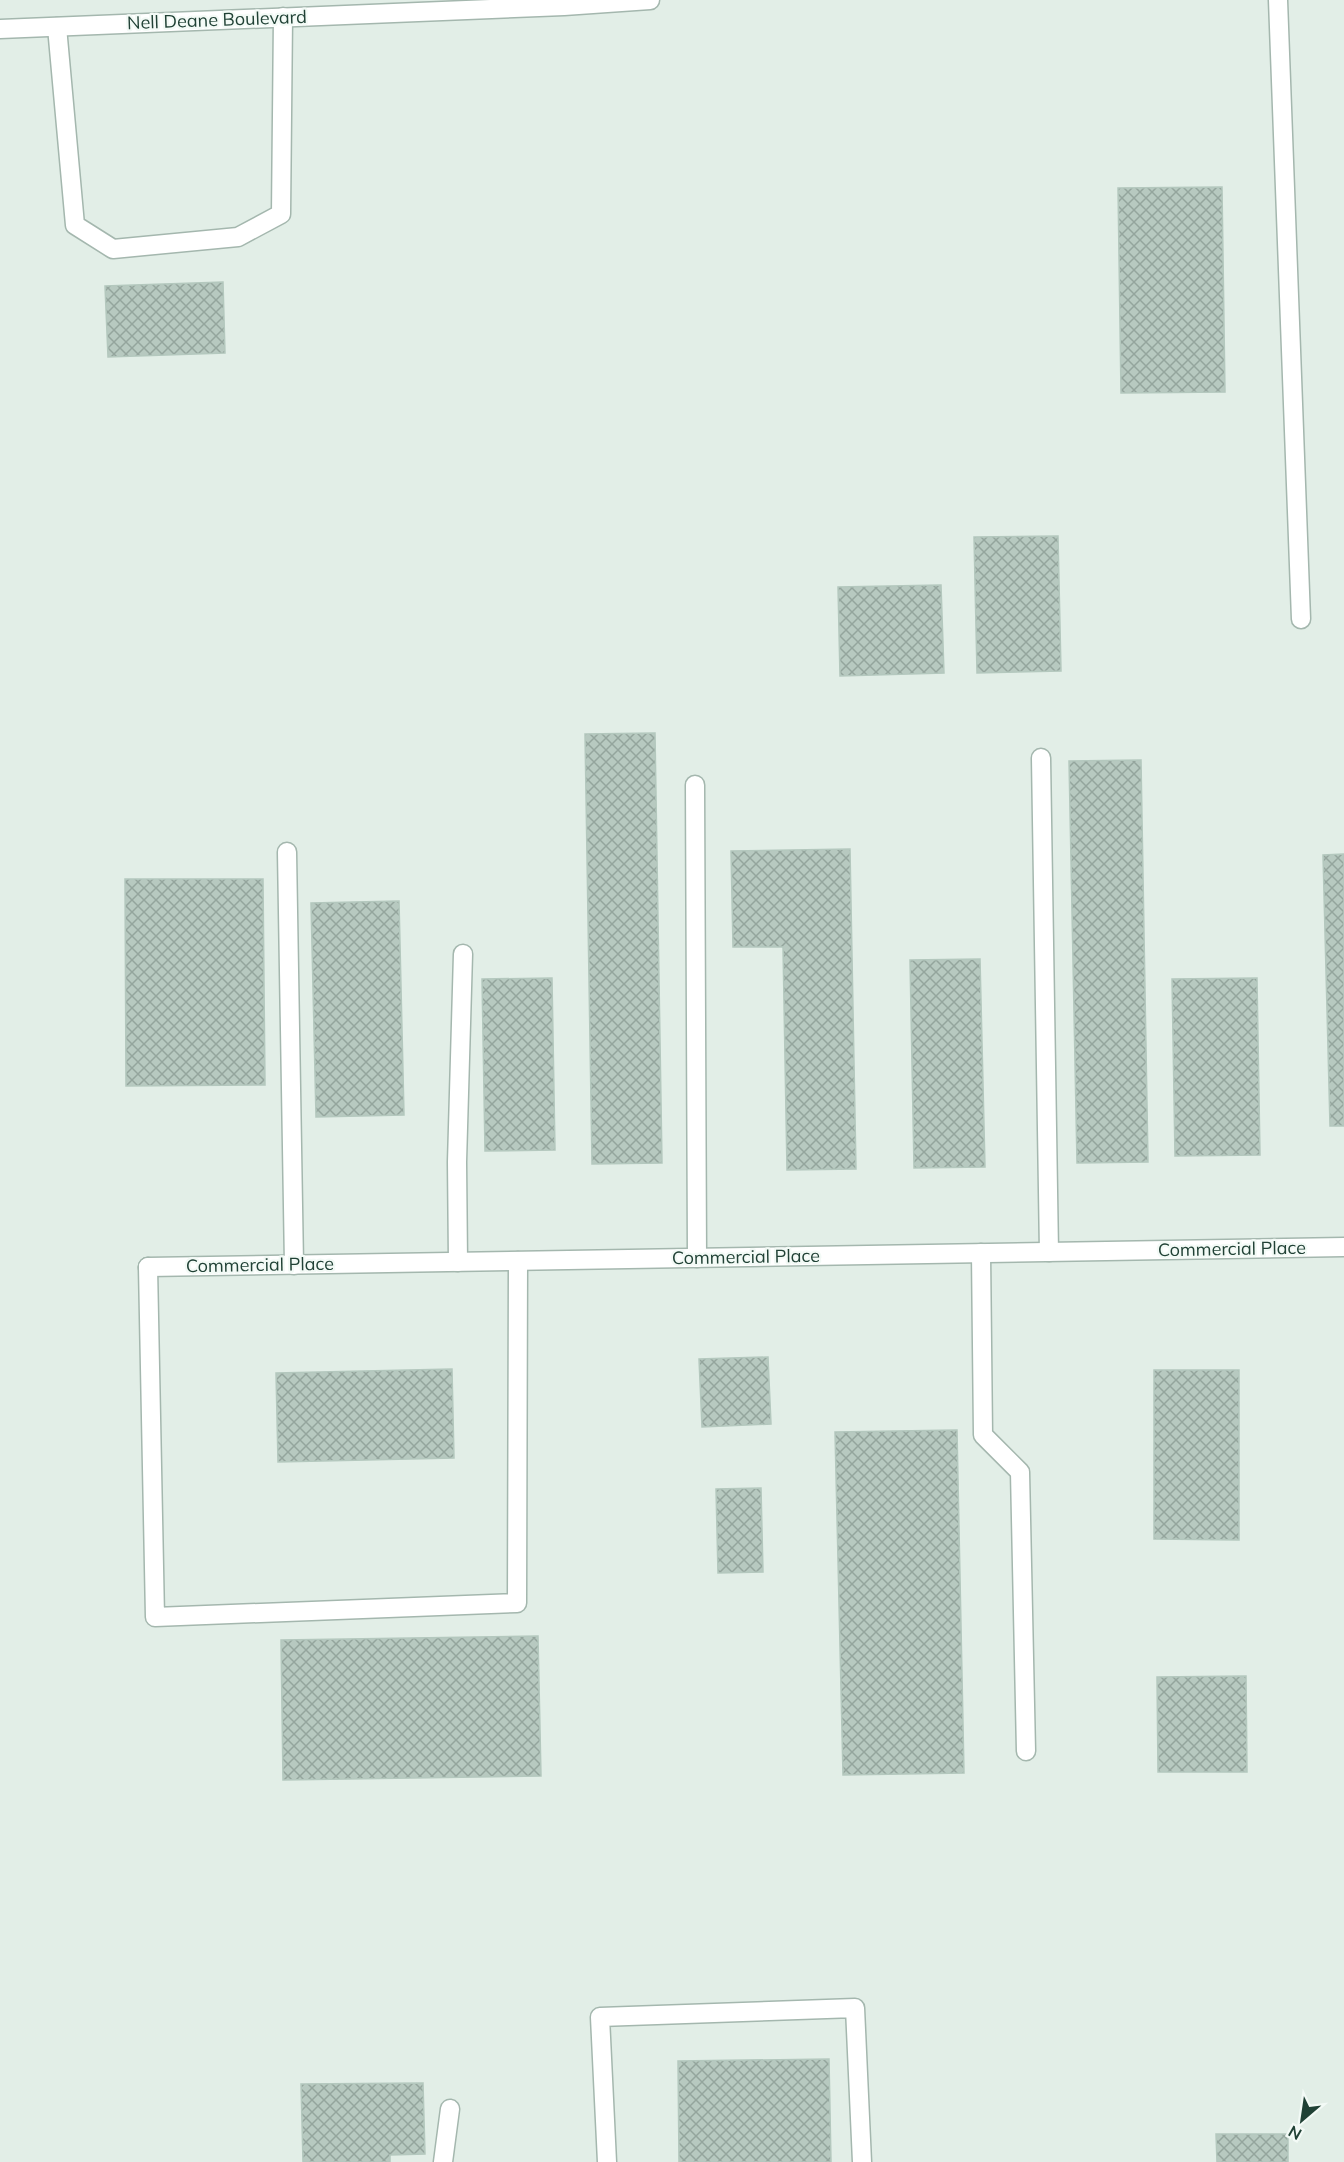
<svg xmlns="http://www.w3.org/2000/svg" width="1344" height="2162" viewBox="0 0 1344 2162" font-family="Mulish,sans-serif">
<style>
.building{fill:url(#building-cross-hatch);stroke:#b4c8be;stroke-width:1.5}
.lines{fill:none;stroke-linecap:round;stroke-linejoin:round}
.service-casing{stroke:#a4b7ae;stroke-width:21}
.minor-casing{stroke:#a4b7ae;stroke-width:21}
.service{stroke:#fff;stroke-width:18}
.minor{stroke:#fff;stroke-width:18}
.labels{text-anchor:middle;stroke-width:4.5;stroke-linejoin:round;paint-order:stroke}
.street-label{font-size:18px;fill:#204135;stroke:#f3faf6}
</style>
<defs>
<pattern id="building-cross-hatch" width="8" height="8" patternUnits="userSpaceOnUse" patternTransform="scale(1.5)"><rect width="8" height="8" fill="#b7c9c0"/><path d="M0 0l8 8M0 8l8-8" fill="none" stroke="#94a59d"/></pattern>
</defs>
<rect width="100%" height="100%" fill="#e2eee7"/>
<g class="building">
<polygon points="1222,187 1225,392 1121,393 1118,188"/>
<polygon points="223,282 225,353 108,357 105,286"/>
<polygon points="1058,536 1061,671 977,673 974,537"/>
<polygon points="941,585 944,673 840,676 838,587"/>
<polygon points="655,733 662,1163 592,1164 585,734"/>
<polygon points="1141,760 1148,1162 1077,1163 1069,761"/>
<polygon points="850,849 856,1169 787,1170 783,947 733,947 731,851"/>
<polygon points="1344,854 1344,1126 1330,1126 1323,855"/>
<polygon points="125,879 263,879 265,1085 126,1086"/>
<polygon points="399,901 404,1115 316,1117 311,903"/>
<polygon points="980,959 985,1167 914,1168 910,960"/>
<polygon points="552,978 555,1150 485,1151 482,979"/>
<polygon points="1257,978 1260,1155 1175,1156 1172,979"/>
<polygon points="768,1357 771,1424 702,1427 699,1359"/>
<polygon points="452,1369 454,1458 278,1462 276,1373"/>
<polygon points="1154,1370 1239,1370 1239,1540 1154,1539"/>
<polygon points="957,1430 964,1773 843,1775 835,1432"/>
<polygon points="761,1488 763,1572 718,1573 716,1489"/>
<polygon points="538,1636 541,1776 283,1780 281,1640"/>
<polygon points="1246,1676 1247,1772 1158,1772 1157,1677"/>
<polygon points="829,2059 831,2162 679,2162 678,2061"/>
<polygon points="423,2083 425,2154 390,2155 390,2162 303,2162 301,2084"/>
<polygon points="1216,2134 1288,2134 1288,2162 1217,2162"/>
</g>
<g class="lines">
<defs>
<g id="service">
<polyline points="1278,0 1301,619"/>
<polyline points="57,27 75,225 113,249 238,237 281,214 283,17"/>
<polyline points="1041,758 1049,1252"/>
<polyline points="695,785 697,1258"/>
<polyline points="287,852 294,1265"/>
<polyline points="981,1253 983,1435 1020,1472 1026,1751"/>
<polyline points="458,1262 457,1162 463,954"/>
<polyline points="148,1267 155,1617 517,1603 518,1261"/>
<polyline points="443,2162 450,2109"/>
<polyline points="607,2162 600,2017 855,2008 862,2162"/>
</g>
<g id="minor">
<polyline points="0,29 564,6 650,0"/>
<polyline points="148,1267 1344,1247"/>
</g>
</defs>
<use href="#service" class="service-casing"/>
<use href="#minor" class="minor-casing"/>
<use href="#service" class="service"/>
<use href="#minor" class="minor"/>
</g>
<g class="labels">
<g class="street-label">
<text transform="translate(217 20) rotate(-2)" y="6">Nell Deane Boulevard</text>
<text transform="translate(1232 1249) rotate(-1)" y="6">Commercial Place</text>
<text transform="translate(746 1257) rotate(-1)" y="6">Commercial Place</text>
<text transform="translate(260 1265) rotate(-1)" y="6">Commercial Place</text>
</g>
</g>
<g transform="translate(1302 2120) rotate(209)" stroke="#f3faf6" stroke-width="4.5" paint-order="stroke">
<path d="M0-4.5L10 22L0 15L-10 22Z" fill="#204135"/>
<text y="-9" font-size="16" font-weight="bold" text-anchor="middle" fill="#204135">N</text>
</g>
</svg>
